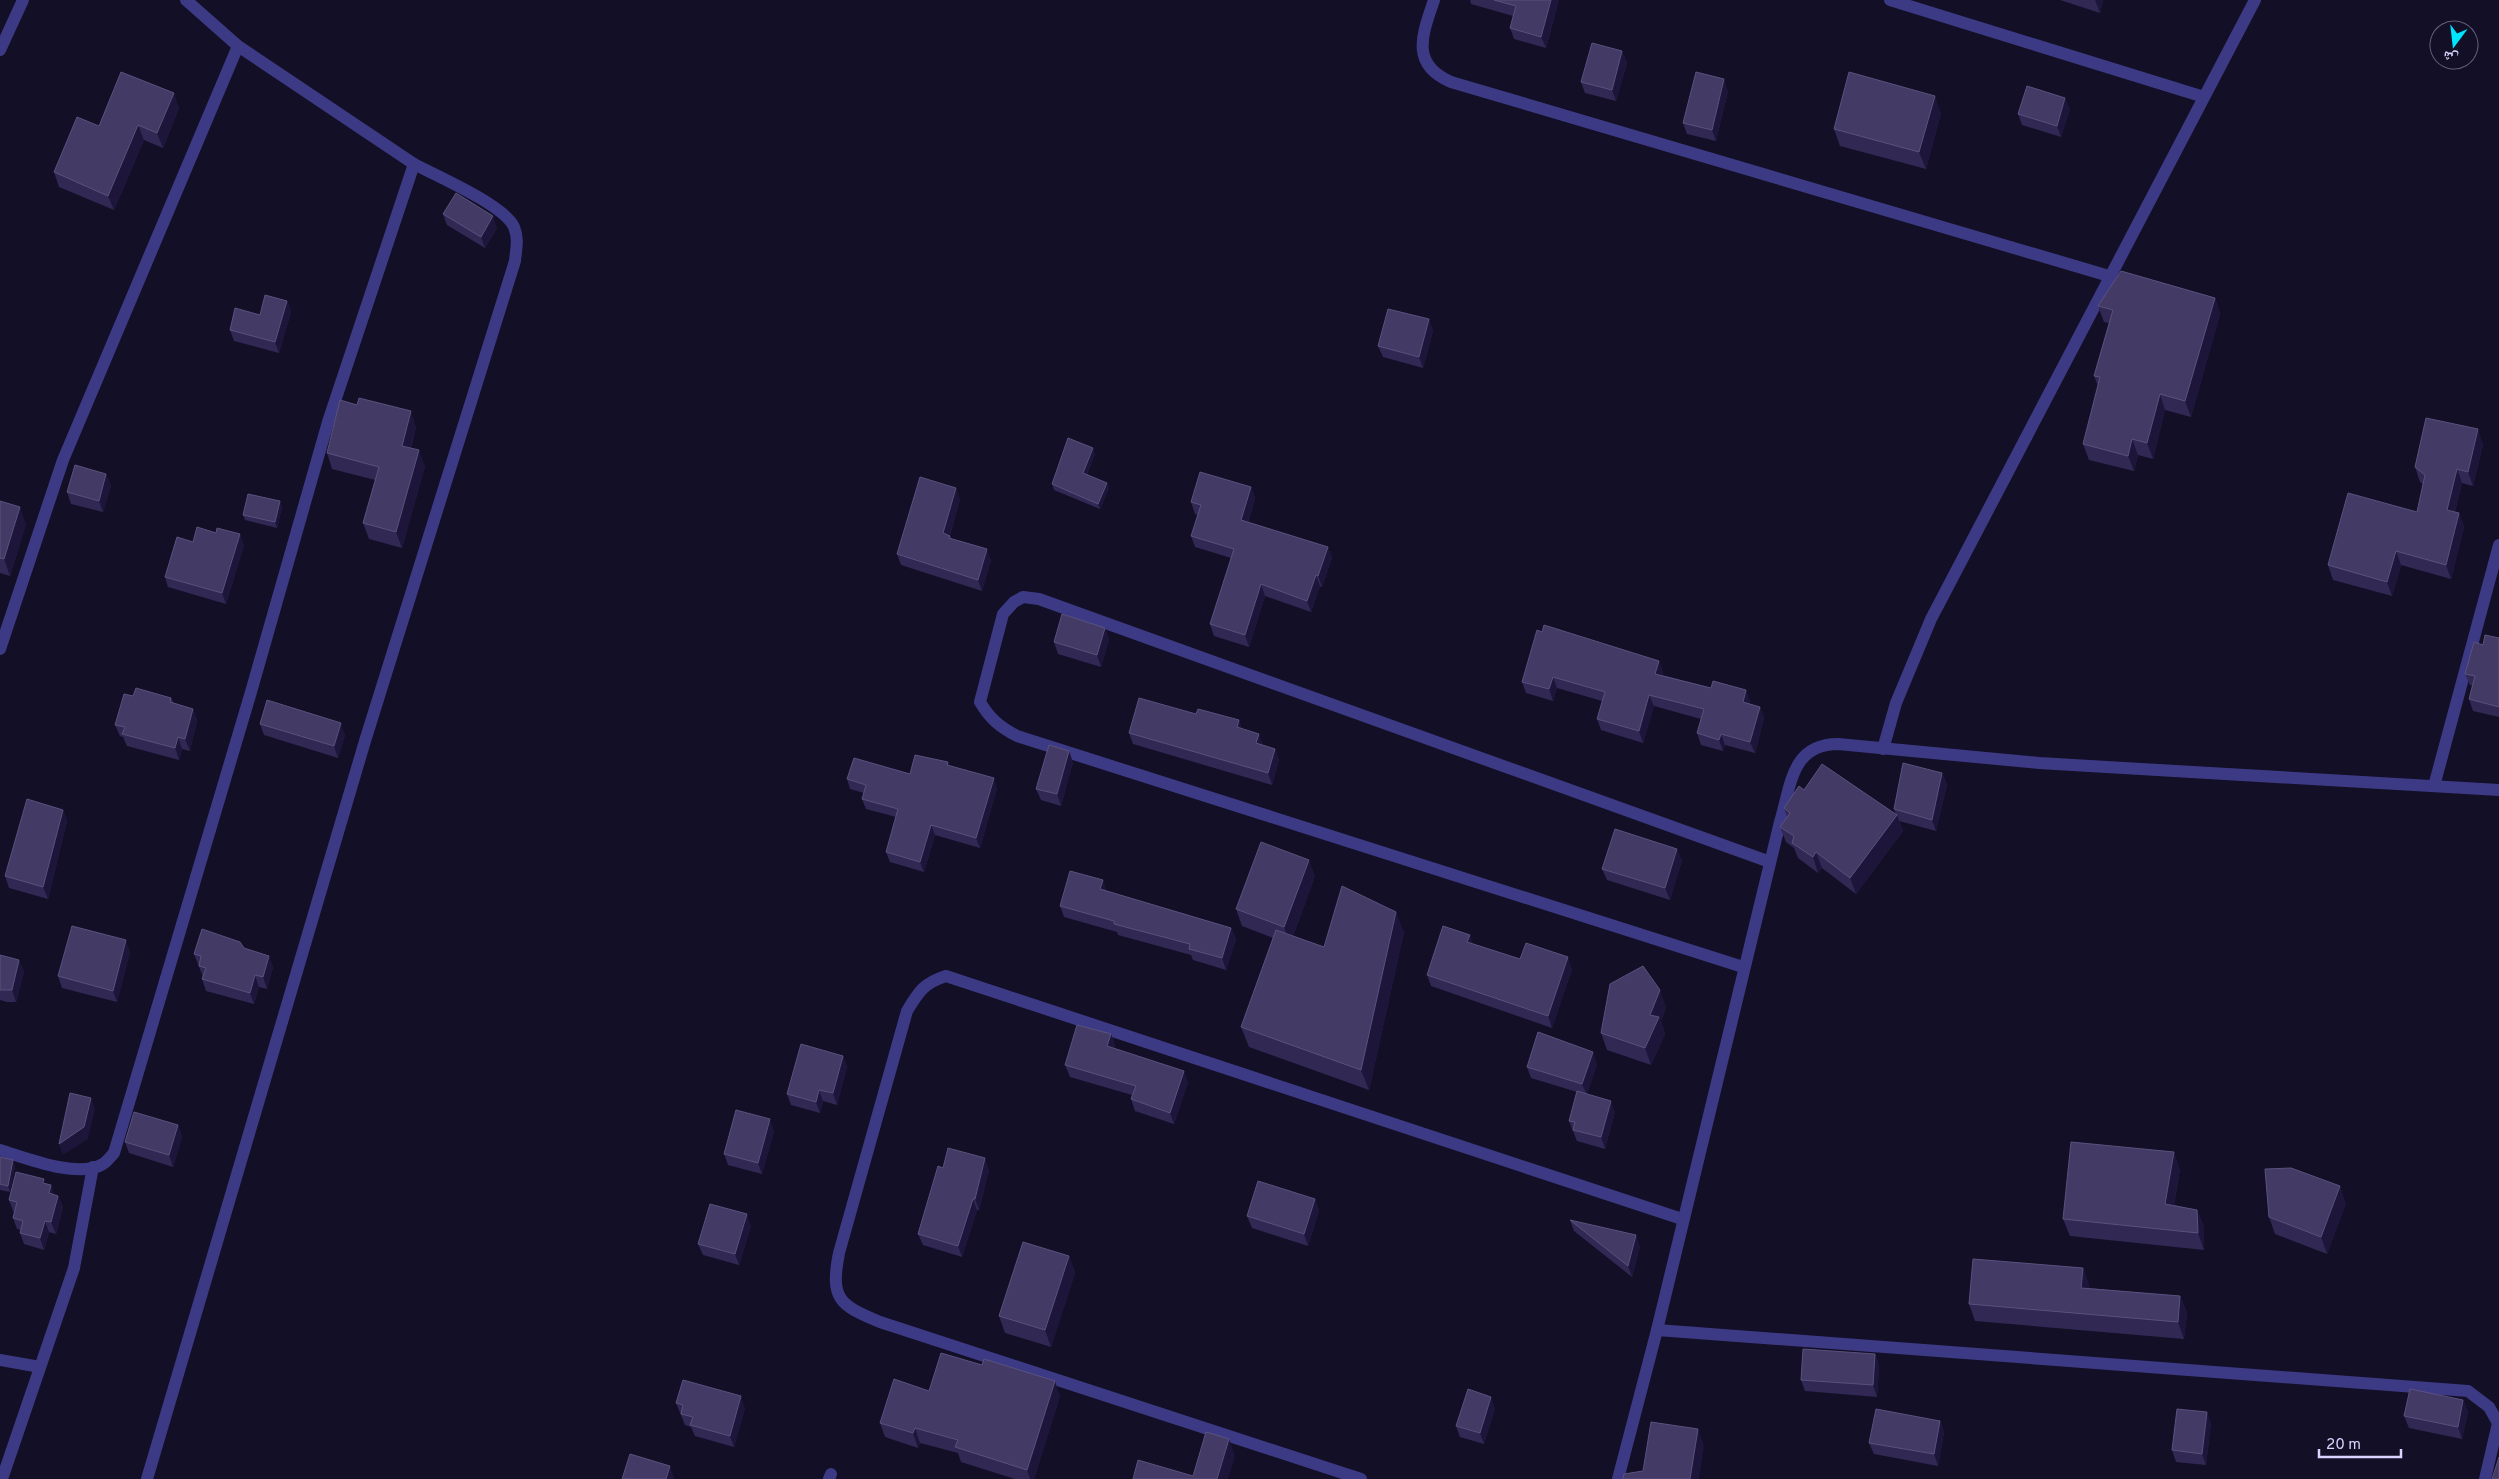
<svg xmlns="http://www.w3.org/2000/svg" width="2499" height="1479" viewBox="0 0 2499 1479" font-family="Overpass,'Noto Naskh Arabic',sans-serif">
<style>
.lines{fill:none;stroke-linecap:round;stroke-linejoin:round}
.minor{stroke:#3d3a85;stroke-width:12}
.wall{fill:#312854}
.shaded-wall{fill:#1d163a}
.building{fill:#433a66;stroke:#5a527e}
</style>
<rect width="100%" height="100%" fill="#130f26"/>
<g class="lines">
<g class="minor">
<path d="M1434,0C1423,33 1409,64 1451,82L2109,276"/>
<polyline points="1890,0 2204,97"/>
<polyline points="0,50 23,0"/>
<polyline points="0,649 63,460 238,46"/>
<polyline points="1883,749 1896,703 1931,619 2255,0"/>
<polyline points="2434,786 2499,545"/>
<path d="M1743,967L1017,736C1000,727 990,719 980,702L1003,614L1014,602L1023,597L1039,599L1770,862"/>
<path d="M0,1150C26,1158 78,1179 103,1164C107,1162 111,1156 114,1153L251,692L328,422L414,164L238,46L186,0"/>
<polyline points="1657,1330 2468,1391 2489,1407 2498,1423 2485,1479"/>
<polyline points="0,1360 40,1367"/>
<polyline points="2,1479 74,1268 93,1167"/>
<path d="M147,1479L365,741L515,261C516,249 519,239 514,227C504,205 437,176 414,164"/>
<polyline points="829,1479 831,1474"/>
<path d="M1361,1479L880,1322C839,1305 830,1299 839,1253L907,1011C919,991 924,983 946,976L1682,1219"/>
<path d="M1618,1479L1657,1330L1780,822C1791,786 1791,744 1838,744L2039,763L2499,790"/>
</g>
</g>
<g class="wall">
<polygon points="1470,0 1559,0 1546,48 1514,39 1510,28 1513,16 1471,4"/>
<polygon points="2060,0 2103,0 2100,13"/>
<polygon points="1622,51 1627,63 1616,101 1585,93 1581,82"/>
<polygon points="1728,91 1716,141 1687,134 1683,123"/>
<polygon points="179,108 163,148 144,140 114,210 59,187 54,172 99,126"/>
<polygon points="2070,109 2061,137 2022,125 2018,114"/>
<polygon points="1941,113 1926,169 1840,146 1834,129"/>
<polygon points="443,214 497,228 485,248 447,225"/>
<polygon points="2215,298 2220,314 2191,417 2165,410 2153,459 2138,455 2134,471 2089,460 2083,444 2098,386 2094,376 2109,323 2104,322 2098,306"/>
<polygon points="287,301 291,312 279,353 234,341 230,330"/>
<polygon points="1429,319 1433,331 1423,368 1383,357 1378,346"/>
<polygon points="416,427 411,448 425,466 402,548 369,539 363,523 375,480 332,469 327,453"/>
<polygon points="2483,444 2473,486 2462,483 2455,512 2459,513 2464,527 2451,579 2401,565 2392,596 2333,580 2328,565 2417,512 2423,484 2420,482 2415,467"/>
<polygon points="1095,454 1087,474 1109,488 1100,509 1054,490 1052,484"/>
<polygon points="106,474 111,486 103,512 71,504 67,492"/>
<polygon points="1251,487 1255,498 1248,523 1328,547 1332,558 1322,587 1320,586 1311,612 1265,596 1249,647 1214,636 1210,624 1231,558 1195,547 1191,536 1198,515 1195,514 1191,502"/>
<polygon points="960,499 950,535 951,539 991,560 982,591 901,565 897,554"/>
<polygon points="0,501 26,524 10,576 0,573"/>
<polygon points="280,501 282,507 277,528 245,520 243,515"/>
<polygon points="193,542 244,545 226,604 168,587 165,577"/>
<polygon points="1105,628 1109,639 1101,667 1058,654 1054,642"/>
<polygon points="2499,638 2499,717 2473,711 2469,699 2473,686 2470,685 2465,674"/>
<polygon points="1659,661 1663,672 1662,675 1711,688 1746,690 1750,702 1750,704 1760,707 1764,718 1755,753 1725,745 1723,751 1701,745 1697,733 1701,719 1654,706 1643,743 1601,730 1597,719 1602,701 1557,688 1553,701 1526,693 1522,682"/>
<polygon points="133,696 171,698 174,703 193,709 197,720 190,751 182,749 179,760 127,746 123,737 120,736 115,725"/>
<polygon points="260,724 345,735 338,758 264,735"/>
<polygon points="1243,729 1263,745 1275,749 1279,760 1272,785 1133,744 1129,733"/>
<polygon points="948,762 949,766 997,788 980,848 935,835 924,872 890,862 886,852 896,817 866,809 862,799 864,793 850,789 847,779 910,774"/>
<polygon points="1073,762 1061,806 1041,800 1036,789"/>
<polygon points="1942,773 1947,785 1936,831 1899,821 1903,831 1856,894 1822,868 1818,873 1798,858 1794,848 1786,842 1780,827 1787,817 1784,808 1804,790 1896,815 1894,809"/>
<polygon points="63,810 67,821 48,899 9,888 5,876"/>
<polygon points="1682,860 1670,900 1607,880 1602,869"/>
<polygon points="1315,876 1293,936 1324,947 1404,932 1369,1090 1249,1047 1241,1027 1273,938 1242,926 1236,909"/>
<polygon points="1106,891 1231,928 1236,939 1226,970 1193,960 1191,955 1118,935 1117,932 1064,917 1060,906"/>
<polygon points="1473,944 1520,959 1572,969 1552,1028 1431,986 1427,975"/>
<polygon points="244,948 273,967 267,989 259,987 254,1004 206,991 202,979 203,977 194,954"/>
<polygon points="130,952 117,1002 62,988 58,976"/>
<polygon points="0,955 24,971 16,1002 7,1002 0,1000"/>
<polygon points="1666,1007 1661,1021 1665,1034 1651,1065 1607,1050 1601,1033"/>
<polygon points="1111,1034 1115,1046 1114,1048 1188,1082 1174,1124 1135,1111 1131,1099 1132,1095 1070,1077 1065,1065"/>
<polygon points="843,1056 847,1067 837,1105 823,1101 820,1113 791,1105 787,1094"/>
<polygon points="1597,1064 1587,1094 1615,1112 1605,1149 1577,1141 1569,1121 1577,1092 1531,1078 1527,1067"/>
<polygon points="178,1125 182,1137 173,1167 129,1153 125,1142"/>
<polygon points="774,1131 762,1174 728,1165 724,1154"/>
<polygon points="0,1157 15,1166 10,1192 0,1190"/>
<polygon points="943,1168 989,1170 979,1210 977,1210 962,1257 923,1245 918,1234"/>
<polygon points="2180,1169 2174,1205 2197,1210 2204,1227 2204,1250 2070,1236 2063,1219"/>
<polygon points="46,1184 51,1185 54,1195 58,1196 63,1207 56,1234 49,1232 44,1250 24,1244 20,1233 21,1230 17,1229 13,1218 14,1212 13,1211 9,1200"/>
<polygon points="1315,1199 1319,1211 1308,1246 1252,1228 1247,1216"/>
<polygon points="2346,1203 2327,1254 2275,1234 2269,1217"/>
<polygon points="1570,1220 1640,1246 1632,1277 1574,1231"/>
<polygon points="751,1226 739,1265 703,1255 698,1244"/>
<polygon points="1069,1256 1075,1273 1051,1347 1005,1333 999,1316"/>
<polygon points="2083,1268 2089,1285 2089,1288 2180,1296 2187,1313 2184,1339 1975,1321 1969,1304"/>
<polygon points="1875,1354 1879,1366 1877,1397 1805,1391 1801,1380"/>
<polygon points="929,1391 1060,1396 1034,1479 1015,1479 961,1462 958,1453 920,1443 918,1448 885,1437 880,1423"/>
<polygon points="2463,1400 2468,1412 2462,1439 2409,1428 2404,1416"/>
<polygon points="676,1403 745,1408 734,1447 695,1436 691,1427 685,1425"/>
<polygon points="1495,1408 1484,1444 1460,1437 1456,1426"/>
<polygon points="1940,1421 1944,1432 1938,1466 1874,1454 1869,1443"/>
<polygon points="2211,1423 2206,1465 2176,1462 2172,1450"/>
</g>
<g class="shaded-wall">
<polygon points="1551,0 1559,0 1546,48 1541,37"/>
<polygon points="2095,0 2103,0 2100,13"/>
<polygon points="1622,51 1627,63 1616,101 1612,90"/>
<polygon points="1724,79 1728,91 1716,141 1712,130"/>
<polygon points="174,93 179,108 163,148 157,133"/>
<polygon points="1935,96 1941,113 1926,169 1919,152"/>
<polygon points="2065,98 2070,109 2061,137 2057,126"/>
<polygon points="138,125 144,140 114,210 108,196"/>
<polygon points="493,216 497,228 485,248 481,237"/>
<polygon points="2215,298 2220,314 2191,417 2185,401"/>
<polygon points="287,301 291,312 279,353 275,342"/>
<polygon points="1429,319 1433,331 1423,368 1419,357"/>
<polygon points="2160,394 2165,410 2153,459 2147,443"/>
<polygon points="411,411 416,427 407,461 402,446"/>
<polygon points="2478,429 2483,444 2473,486 2468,472"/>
<polygon points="2132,439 2138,455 2134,471 2128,456"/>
<polygon points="1093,448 1095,454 1085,478 1083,473"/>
<polygon points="419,450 425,466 402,548 396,532"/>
<polygon points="2457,469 2462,483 2452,524 2447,510"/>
<polygon points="106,474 111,486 103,512 99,501"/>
<polygon points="1107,483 1109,488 1100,509 1098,504"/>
<polygon points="1251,487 1255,498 1245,532 1241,520"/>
<polygon points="956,488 960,499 947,545 943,533"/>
<polygon points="280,501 282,507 277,528 275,522"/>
<polygon points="20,507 26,524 10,576 4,559"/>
<polygon points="2459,513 2464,527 2451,579 2446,565"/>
<polygon points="240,534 244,545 226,604 222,593"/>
<polygon points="1328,547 1332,558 1322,587 1318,576"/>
<polygon points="987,549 991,560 982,591 978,580"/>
<polygon points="2396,551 2401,565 2392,596 2387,582"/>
<polygon points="1316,575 1320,586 1311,612 1307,601"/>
<polygon points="1261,584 1265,596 1249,647 1245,635"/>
<polygon points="1105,628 1109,639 1101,667 1097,655"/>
<polygon points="1659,661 1663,672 1660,685 1655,674"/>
<polygon points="1553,677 1557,688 1553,701 1549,689"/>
<polygon points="1746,690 1750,702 1747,713 1743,702"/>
<polygon points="1649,695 1654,706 1643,743 1639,731"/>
<polygon points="1760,707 1764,718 1755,753 1750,742"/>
<polygon points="193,709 197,720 190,751 185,739"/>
<polygon points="1239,720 1244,732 1237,727"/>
<polygon points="341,723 345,735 338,758 334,746"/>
<polygon points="1259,734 1263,745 1256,743"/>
<polygon points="1721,734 1725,745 1723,751 1719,740"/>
<polygon points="178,737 182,749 179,760 175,748"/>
<polygon points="1275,749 1279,760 1272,785 1268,773"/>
<polygon points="1069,751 1073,762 1061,806 1057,794"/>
<polygon points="1942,773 1947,785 1936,831 1932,820"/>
<polygon points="994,778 997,788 980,848 976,838"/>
<polygon points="63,810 67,821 48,899 43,887"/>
<polygon points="1897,815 1903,831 1856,894 1850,878"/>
<polygon points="931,825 935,835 924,872 920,862"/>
<polygon points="1677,849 1682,860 1670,900 1665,888"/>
<polygon points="1816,852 1822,868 1818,873 1813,857"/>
<polygon points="1309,860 1315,876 1290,944 1284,927"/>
<polygon points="1103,880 1107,891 1100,889"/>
<polygon points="1396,912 1404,932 1369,1090 1361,1070"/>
<polygon points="1231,928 1236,939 1226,970 1222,958"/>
<polygon points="1470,935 1474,946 1467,942"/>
<polygon points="126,940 130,952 117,1002 113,991"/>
<polygon points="269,956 273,967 267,989 263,977"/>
<polygon points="1568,957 1572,969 1552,1028 1548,1016"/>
<polygon points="19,960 24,971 16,1002 12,990"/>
<polygon points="255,975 259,987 254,1004 250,993"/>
<polygon points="1660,990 1666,1007 1661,1021 1665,1034 1651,1065 1645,1048 1650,1015"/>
<polygon points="1111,1034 1115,1046 1111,1057 1107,1046"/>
<polygon points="1593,1052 1597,1064 1587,1095 1582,1084"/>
<polygon points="843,1056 847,1067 837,1105 833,1093"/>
<polygon points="1184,1071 1188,1082 1174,1124 1170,1113"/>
<polygon points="819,1090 823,1101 820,1113 816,1102"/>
<polygon points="91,1098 95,1109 88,1139 63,1155 59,1144"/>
<polygon points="1611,1101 1615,1112 1605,1149 1601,1137"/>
<polygon points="770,1119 774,1131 762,1174 758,1163"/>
<polygon points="178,1125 182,1137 173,1167 169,1155"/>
<polygon points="2174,1152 2180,1169 2171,1221 2165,1204"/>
<polygon points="985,1158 989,1170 979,1210 975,1199"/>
<polygon points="13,1160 15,1166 10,1192 8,1186"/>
<polygon points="51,1185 55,1197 49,1193"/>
<polygon points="2340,1186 2346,1203 2327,1254 2321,1237"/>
<polygon points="58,1196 63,1207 56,1234 51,1222"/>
<polygon points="973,1199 977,1210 962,1257 958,1246"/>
<polygon points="1315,1199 1319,1211 1308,1246 1304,1234"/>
<polygon points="2197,1210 2204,1227 2204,1250 2198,1233"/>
<polygon points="747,1214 751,1226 739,1265 735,1254"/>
<polygon points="45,1221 49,1232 44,1250 40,1238"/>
<polygon points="1636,1235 1640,1246 1632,1277 1628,1266"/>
<polygon points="1069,1256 1075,1273 1051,1347 1045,1330"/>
<polygon points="2083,1268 2089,1285 2087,1304 2081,1288"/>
<polygon points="2180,1296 2187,1313 2184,1339 2178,1322"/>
<polygon points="1875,1354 1879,1366 1877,1397 1873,1385"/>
<polygon points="1055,1381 1060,1396 1034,1479 1030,1479 1027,1470"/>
<polygon points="741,1396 745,1408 734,1447 730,1436"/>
<polygon points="1491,1397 1495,1408 1484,1444 1480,1433"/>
<polygon points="2463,1400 2468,1412 2462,1439 2458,1427"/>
<polygon points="2207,1412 2211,1423 2206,1465 2202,1454"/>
<polygon points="1940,1421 1944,1432 1938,1466 1934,1454"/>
<polygon points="915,1428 920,1443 918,1448 913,1433"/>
<polygon points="1698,1429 1704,1446 1699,1479 1690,1479"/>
<polygon points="1229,1439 1235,1456 1228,1479 1217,1479"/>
<polygon points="670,1466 674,1477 674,1479 666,1479"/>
</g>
<g class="building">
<polygon points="1494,0 1551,0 1541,37 1510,28 1516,6"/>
<polygon points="1592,43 1622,51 1612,90 1581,82"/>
<polygon points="121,72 174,93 157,133 138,125 108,196 54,172 77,117 99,126"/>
<polygon points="1696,72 1724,79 1712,130 1683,123"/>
<polygon points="1849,72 1935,96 1919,152 1834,129"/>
<polygon points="2027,86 2065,98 2057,126 2018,114"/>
<polygon points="456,193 493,216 481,237 443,214"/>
<polygon points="2121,271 2215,298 2185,401 2160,394 2147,443 2132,439 2128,456 2083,444 2100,377 2094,376 2113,310 2098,306"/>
<polygon points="265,295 287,301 275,342 230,330 235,308 260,315"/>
<polygon points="1388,309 1429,319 1419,357 1378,346"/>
<polygon points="359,398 411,411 402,446 419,450 396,532 363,523 379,467 327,453 340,400 357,405"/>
<polygon points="2426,418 2478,429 2468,472 2457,469 2447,510 2459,513 2446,565 2396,551 2387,582 2328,565 2348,493 2417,512 2425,475 2415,467"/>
<polygon points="1068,438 1093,448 1083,473 1107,483 1098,504 1052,484"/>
<polygon points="75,465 106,474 99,501 67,492"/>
<polygon points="1200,472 1251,487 1241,520 1328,547 1318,576 1316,575 1307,601 1261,584 1245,635 1210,624 1234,549 1191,536 1201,505 1191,502"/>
<polygon points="920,477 956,488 943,533 950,536 949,538 987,549 978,580 897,554"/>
<polygon points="248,494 280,501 275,522 243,515"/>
<polygon points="0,501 20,507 4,559 0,558"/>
<polygon points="197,527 216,533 217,528 240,534 222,593 165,577 177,537 193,542"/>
<polygon points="1062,614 1105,628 1097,655 1054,642"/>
<polygon points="1544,625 1659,661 1655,674 1711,688 1713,681 1746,690 1743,702 1760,707 1750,742 1721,734 1719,740 1697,733 1704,709 1649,695 1639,731 1597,719 1605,692 1553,677 1549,689 1522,682 1537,630 1542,632"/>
<polygon points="2485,635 2499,638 2499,707 2469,699 2475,676 2465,674 2474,642 2483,645"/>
<polygon points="136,688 171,698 170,702 193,709 185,739 178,737 175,748 122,734 125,727 115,725 124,694 133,696"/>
<polygon points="1139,698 1196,714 1198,709 1239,720 1237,727 1259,734 1256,743 1275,749 1268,773 1129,733"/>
<polygon points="267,700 341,723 334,746 260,724"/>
<polygon points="1049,745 1069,751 1057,794 1036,789"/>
<polygon points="915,755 948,762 947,765 994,778 976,838 931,825 920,862 886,852 898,809 862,799 866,785 847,779 854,758 910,774"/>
<polygon points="1903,763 1942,773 1932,820 1894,809"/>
<polygon points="1822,764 1897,815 1850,878 1816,852 1813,857 1792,843 1794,836 1780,827 1790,813 1784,808 1799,786 1804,790"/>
<polygon points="27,799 63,810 43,887 5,876"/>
<polygon points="1615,829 1677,849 1665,888 1602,869"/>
<polygon points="1261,842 1309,860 1284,927 1236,909"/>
<polygon points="1070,871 1103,880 1100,889 1231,928 1222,958 1189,949 1190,944 1114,924 1114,921 1060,906"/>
<polygon points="1342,886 1396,912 1361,1070 1241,1027 1276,930 1324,947"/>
<polygon points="72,926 126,940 113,991 58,976"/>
<polygon points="1443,926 1470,935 1467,942 1520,959 1526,943 1568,957 1548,1016 1427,975"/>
<polygon points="202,929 240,942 244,948 269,956 263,977 255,975 250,993 202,979 206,968 199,966 201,956 194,954"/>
<polygon points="0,955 19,960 12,990 0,990"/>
<polygon points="1643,966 1660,990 1650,1015 1659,1017 1645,1048 1601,1033 1610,984"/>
<polygon points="1077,1025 1111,1034 1107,1046 1184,1071 1170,1113 1131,1099 1136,1086 1065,1065"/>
<polygon points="1538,1032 1593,1052 1582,1084 1527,1067"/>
<polygon points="801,1044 843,1056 833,1093 819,1090 816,1102 787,1094"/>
<polygon points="1577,1091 1611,1101 1601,1137 1573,1130 1575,1122 1569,1121"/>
<polygon points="70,1093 91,1098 84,1127 59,1144"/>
<polygon points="736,1110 770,1119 758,1163 724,1154"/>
<polygon points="134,1112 178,1125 169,1155 125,1142"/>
<polygon points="2071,1142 2174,1152 2165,1204 2197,1210 2198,1233 2063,1219"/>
<polygon points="948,1148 985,1158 975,1199 973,1199 958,1246 918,1234 938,1166 943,1168"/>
<polygon points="0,1157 13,1160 8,1186 0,1184"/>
<polygon points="2291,1168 2340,1186 2321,1237 2269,1217 2265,1169"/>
<polygon points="16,1172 44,1179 43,1183 51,1185 49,1193 58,1196 51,1222 45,1221 40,1238 20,1233 23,1221 13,1218 17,1202 9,1200"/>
<polygon points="1258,1181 1315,1199 1304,1234 1247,1216"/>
<polygon points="710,1204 747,1214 735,1254 698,1244"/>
<polygon points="1570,1220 1636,1235 1628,1266"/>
<polygon points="1023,1242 1069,1256 1045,1330 999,1316"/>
<polygon points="1973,1259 2083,1268 2081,1288 2180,1296 2178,1322 1969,1304"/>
<polygon points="1803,1349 1875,1354 1873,1385 1801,1380"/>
<polygon points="941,1353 982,1365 984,1359 1055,1381 1027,1470 955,1447 958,1440 915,1428 913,1433 880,1423 894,1379 929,1391"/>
<polygon points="683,1380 741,1396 730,1436 690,1425 693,1417 681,1414 683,1405 676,1403"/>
<polygon points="1468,1389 1491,1397 1480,1433 1456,1426"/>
<polygon points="2410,1389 2463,1400 2458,1427 2404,1416"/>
<polygon points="1876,1409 1940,1421 1934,1454 1869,1443"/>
<polygon points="2177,1409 2207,1412 2202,1454 2172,1450"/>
<polygon points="1651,1422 1698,1429 1690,1479 1623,1479 1624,1474 1643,1471"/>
<polygon points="1206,1432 1229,1439 1217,1479 1133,1479 1138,1460 1193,1476"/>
<polygon points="630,1454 670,1466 666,1479 622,1479"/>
<polygon points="2499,1457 2499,1479 2492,1479"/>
</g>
<g transform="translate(2454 45) rotate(195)"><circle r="24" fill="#130f26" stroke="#625e7d"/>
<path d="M0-4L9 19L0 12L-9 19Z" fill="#00e5ff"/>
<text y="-8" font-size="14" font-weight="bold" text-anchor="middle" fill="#d9d4ff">ش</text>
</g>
<path d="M2319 1449v8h82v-8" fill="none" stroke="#d9d4ff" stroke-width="2.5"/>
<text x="2326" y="1449" font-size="15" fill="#d9d4ff" stroke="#130f26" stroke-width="4" paint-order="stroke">20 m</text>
</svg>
